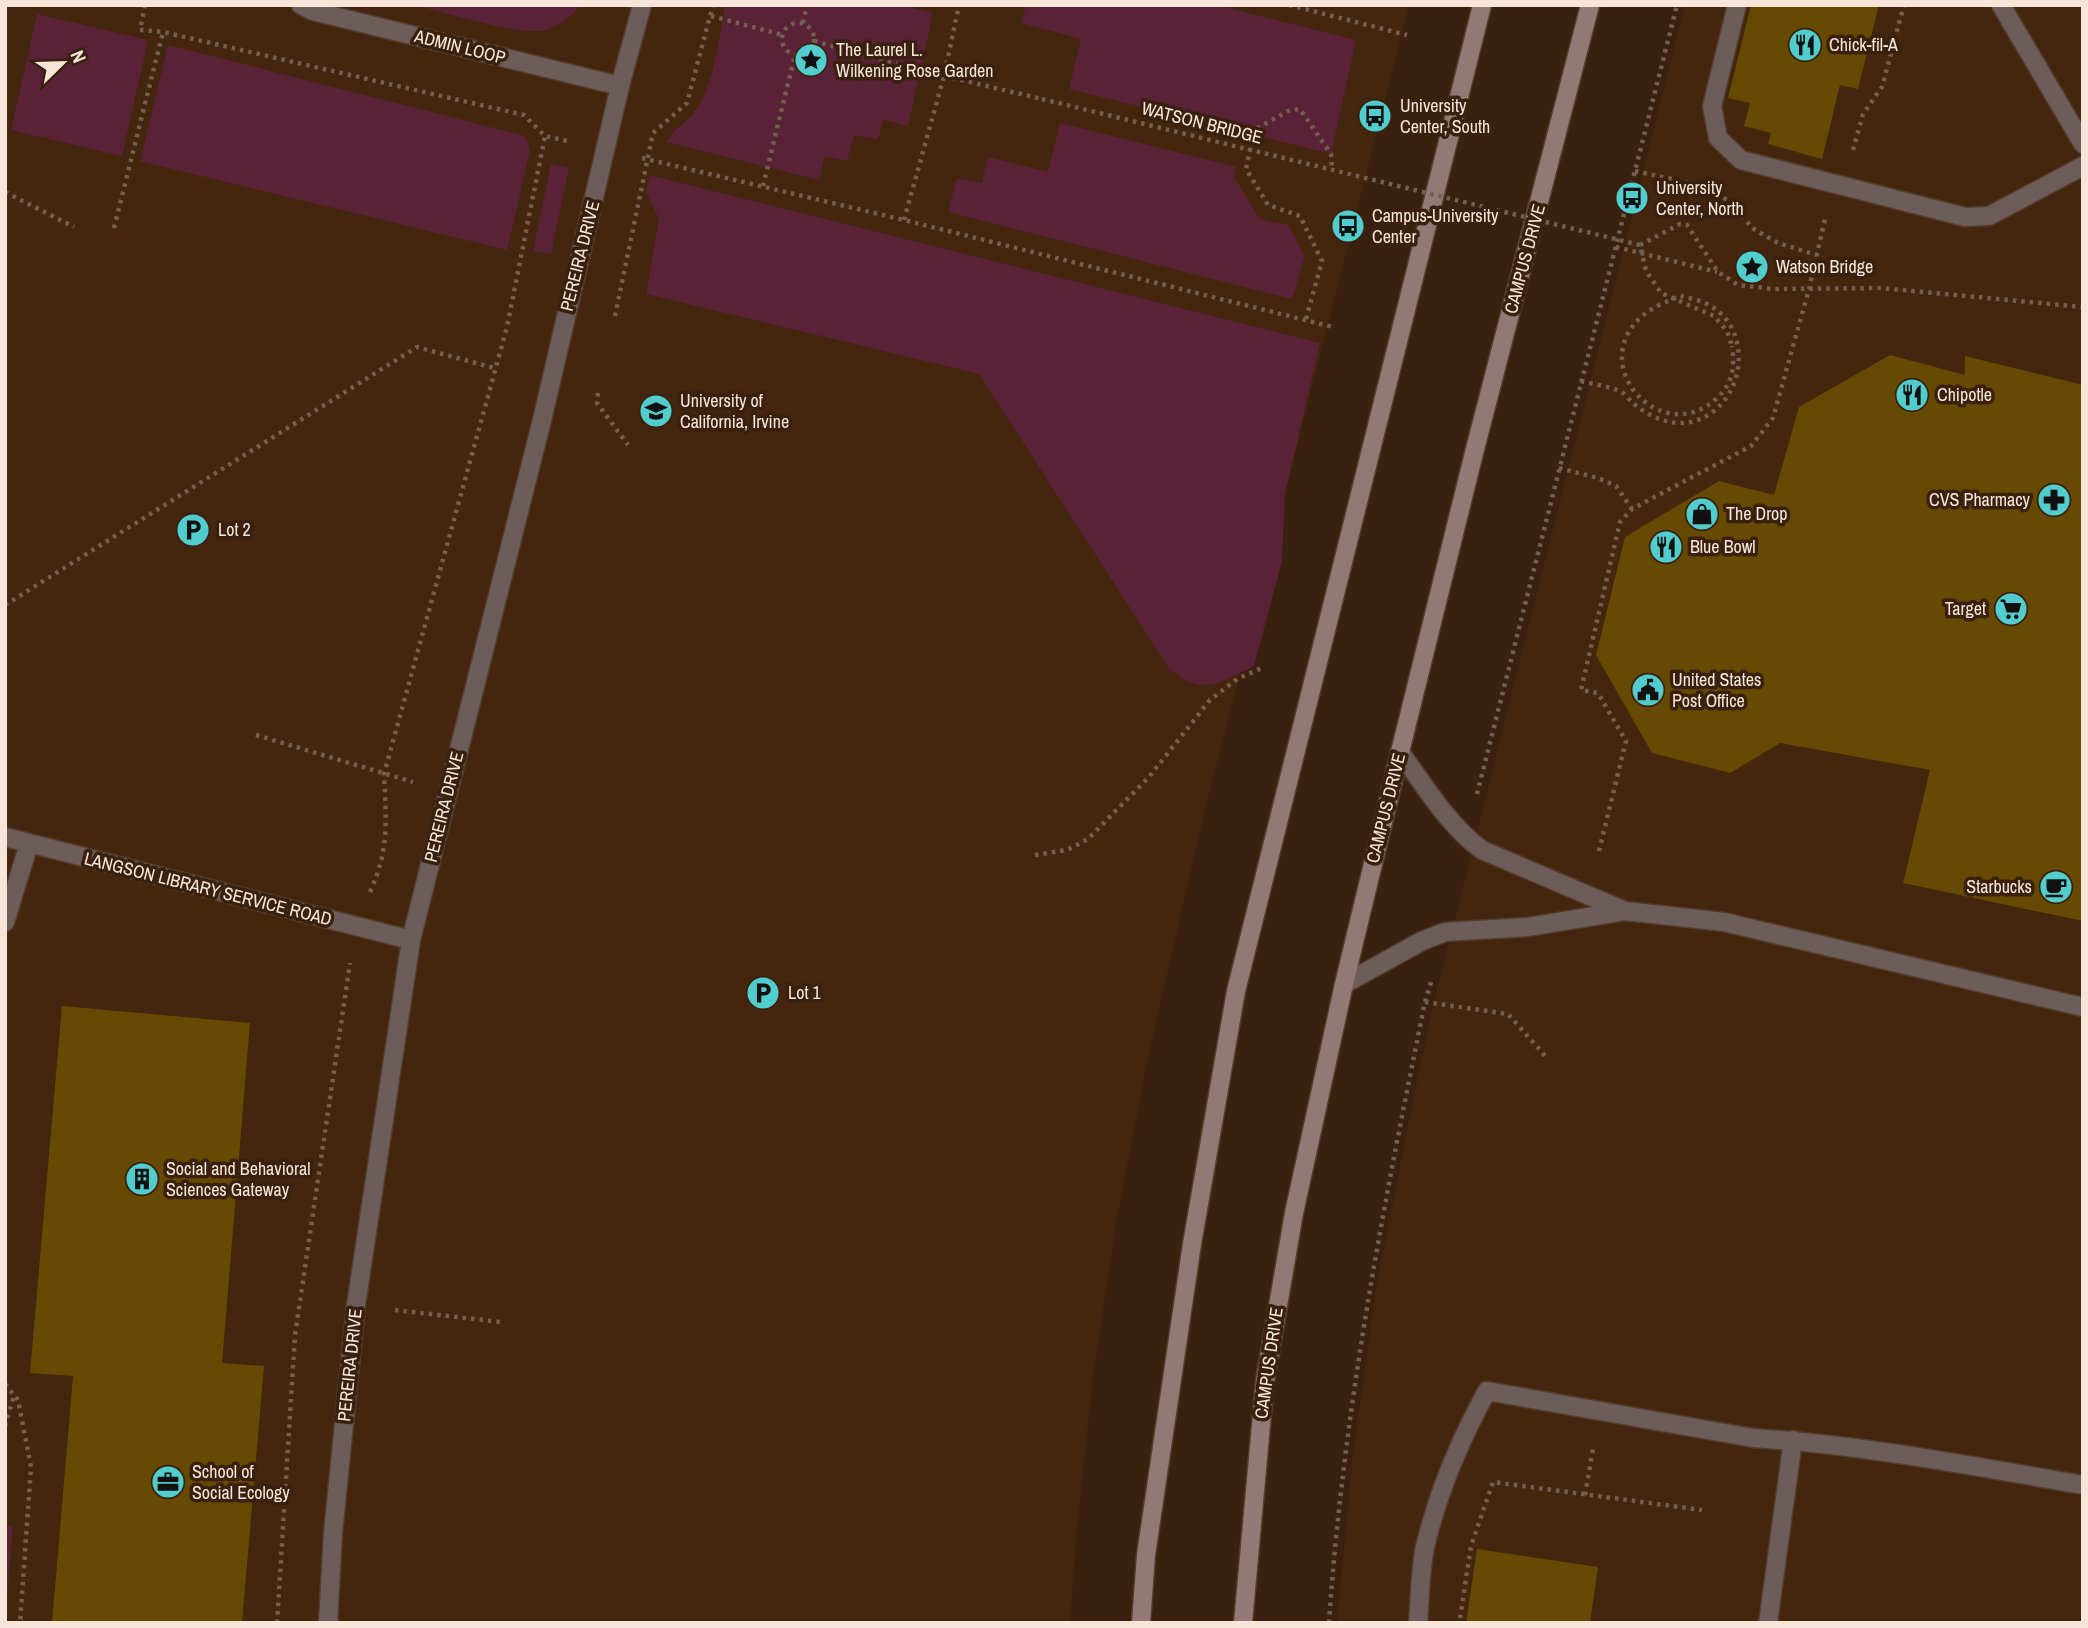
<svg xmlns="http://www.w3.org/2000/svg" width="2088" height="1628" viewBox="0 0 2088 1628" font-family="'Archivo Narrow',sans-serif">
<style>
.built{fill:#44250d}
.green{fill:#592236}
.building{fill:#664a03}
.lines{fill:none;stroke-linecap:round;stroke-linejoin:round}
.lane-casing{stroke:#543c2b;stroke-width:21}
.secondary-casing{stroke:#543c2b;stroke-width:21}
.path{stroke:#755e4e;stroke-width:4.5;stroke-dasharray:3.5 5;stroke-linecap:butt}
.lane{stroke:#6c5c5a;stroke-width:18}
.secondary{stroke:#937975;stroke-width:18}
.path-bridge{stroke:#755e4e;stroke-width:4.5;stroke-dasharray:3.5 5;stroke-linecap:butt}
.labels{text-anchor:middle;stroke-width:7;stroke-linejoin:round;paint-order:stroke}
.poi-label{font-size:18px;fill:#f7e5da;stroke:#3a210f;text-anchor:start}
.street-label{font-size:18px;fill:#f7e5da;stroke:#3a210f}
</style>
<rect width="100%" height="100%" fill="#3a210f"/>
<g class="built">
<polygon points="5,5 1409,5 1203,818 1149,1053 1117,1218 1093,1377 1076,1538 1070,1623 5,1623"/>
<polygon points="1685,5 2083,5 2083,1623 1337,1623 1353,1453 1377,1283 1410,1114 1433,1006"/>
</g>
<g class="green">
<path d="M415,5H581C571,17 561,25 546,30C522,37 443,12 415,5Z"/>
<path d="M725,5H909V7L933,13L908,126L883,120L878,140L854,135L847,161L825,156L819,180L666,142C674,129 687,122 696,110C714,84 719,37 725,5Z"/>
<polygon points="1026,5 1216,5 1356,40 1331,154 1069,89 1081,39 1021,23"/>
<polygon points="37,14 148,40 122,156 11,130"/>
<polygon points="168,45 522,135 527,139 530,151 507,250 140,161"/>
<polygon points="1060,123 1236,167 1234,177 1260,219 1288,225 1305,256 1292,299 948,212 957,178 982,183 988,157 1048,172"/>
<polygon points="551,164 569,168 551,254 533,251"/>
<path d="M650,175L1320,343L1285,494L1282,561L1254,666C1219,683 1201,698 1168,667L979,374L646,294L659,219L646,192Z"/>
<polygon points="5,1526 13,1526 5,1623"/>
</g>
<g class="building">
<polygon points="1751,5 1879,5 1858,89 1840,85 1822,159 1768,144 1771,133 1744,126 1750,103 1728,98"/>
<polygon points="1890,355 1965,375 1965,356 2083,385 2083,921 1903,883 1930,770 1780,743 1730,773 1652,753 1596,655 1625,537 1719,481 1774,495 1799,407"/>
<polygon points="62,1006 250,1023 222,1363 264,1366 242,1623 52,1623 73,1376 30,1373"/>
<polygon points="1477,1549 1598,1567 1590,1623 1466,1623"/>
</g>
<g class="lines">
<defs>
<g id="lane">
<polyline points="301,5 313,11 620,86"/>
<polyline points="1737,5 1712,106 1718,138 1741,160 1965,217 1989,216 2083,166"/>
<polyline points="2001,5 2083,144"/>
<path d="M1400,752C1425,786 1447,824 1482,850L1625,911"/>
<polyline points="5,837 411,940"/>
<polyline points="5,922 29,844"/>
<polyline points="1344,984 1422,941 1445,932 1528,927 1625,911 1724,922 2083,1007"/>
<polyline points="328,1623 333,1533 356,1305 411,940 542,420 620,86 642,5"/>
<path d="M1418,1623C1420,1598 1420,1571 1425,1547C1438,1492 1460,1440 1487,1391L1753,1438C1863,1445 1973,1466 2083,1485"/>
<polyline points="1768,1623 1793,1440"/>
</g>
<g id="secondary">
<polyline points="1141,1623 1146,1555 1192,1244 1236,991 1482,5"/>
<polyline points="1243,1623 1265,1381 1294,1213 1344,984 1400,752 1474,453 1590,5"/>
</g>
</defs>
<use href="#lane" class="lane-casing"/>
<use href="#secondary" class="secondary-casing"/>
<g class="path">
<polyline points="145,5 140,30 163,32 524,115 545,136 568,141"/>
<polyline points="1289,5 1407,35"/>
<polyline points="711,16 783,35"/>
<circle cx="798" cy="39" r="16"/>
<polyline points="803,23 807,5"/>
<polyline points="814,41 899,65"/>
<polyline points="944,76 1042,99"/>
<polyline points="1853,150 1863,114 1882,87 1904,5"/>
<polyline points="642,158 904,220 1333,327"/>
<polyline points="1635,171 1704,186 1732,203 1752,228 1778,243 1817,255"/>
<polyline points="763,186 795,55"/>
<polyline points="5,192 74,227"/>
<polyline points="904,220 944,76 959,5"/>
<polyline points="114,228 163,32"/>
<polyline points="1640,245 1680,224 1687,225 1718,272 1738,285 1773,289 1881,288 2083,307"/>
<polyline points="1616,247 1717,272"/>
<polyline points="615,316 653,133 687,103 713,5"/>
<polyline points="1306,319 1322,261 1300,216 1268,205 1246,169 1254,130 1290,110 1300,109 1331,154 1332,169"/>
<path d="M1581,381C1594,385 1612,386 1623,393C1627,396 1630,401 1634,404C1647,415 1666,424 1683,423C1740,419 1760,336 1711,306C1702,301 1690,298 1680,296C1666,302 1649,308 1638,320C1589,370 1663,447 1716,399C1733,384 1735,366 1732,346"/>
<polyline points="598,393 597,403 628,445"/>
<polyline points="1559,468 1598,478 1616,486 1632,509"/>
<polyline points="5,605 417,347 494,368"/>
<polyline points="256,735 413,782"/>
<polyline points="1477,794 1677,5"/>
<polyline points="1599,851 1626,741 1598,693 1581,690 1620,522 1632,509 1751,446 1773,418 1809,289 1825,219"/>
<polyline points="1035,855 1067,850 1088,839 1149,777 1210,700 1237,679 1264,667"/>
<path d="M370,892C390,847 386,821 384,774L507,327L545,136"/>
<polyline points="1425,1002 1508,1014 1546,1057"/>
<polyline points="395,1310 501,1322"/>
<polyline points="5,1384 18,1400 31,1467 20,1623"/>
<polyline points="5,1426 14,1396"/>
<polyline points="1585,1495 1593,1449"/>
<polyline points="1460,1618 1471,1546 1493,1482 1702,1510"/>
<polyline points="277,1623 295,1335 350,963"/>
<path d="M1329,1623C1343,1413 1383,1207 1425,1002L1432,979"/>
</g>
<use href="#lane" class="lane"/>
<use href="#secondary" class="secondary"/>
<polyline class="path-bridge" points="1042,99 1640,245 1646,271 1661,293 1714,316 1727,331 1732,346"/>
</g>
<defs>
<symbol id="restaurant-disc" viewBox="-11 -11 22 22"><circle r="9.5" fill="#52cdce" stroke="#3a210f"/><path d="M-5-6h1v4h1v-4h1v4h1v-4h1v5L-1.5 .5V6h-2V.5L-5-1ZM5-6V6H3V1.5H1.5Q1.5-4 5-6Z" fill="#111"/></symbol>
<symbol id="sight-disc" viewBox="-11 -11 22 22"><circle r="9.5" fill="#52cdce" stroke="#3a210f"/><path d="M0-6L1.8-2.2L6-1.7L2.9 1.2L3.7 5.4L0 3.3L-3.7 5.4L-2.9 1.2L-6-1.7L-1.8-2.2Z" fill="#111"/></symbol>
<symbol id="bus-disc" viewBox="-11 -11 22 22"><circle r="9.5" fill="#52cdce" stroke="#3a210f"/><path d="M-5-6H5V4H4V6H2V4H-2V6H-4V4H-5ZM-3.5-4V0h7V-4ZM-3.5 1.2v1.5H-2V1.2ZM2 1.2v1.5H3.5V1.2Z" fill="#111"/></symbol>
<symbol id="university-disc" viewBox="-11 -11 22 22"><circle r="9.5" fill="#52cdce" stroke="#3a210f"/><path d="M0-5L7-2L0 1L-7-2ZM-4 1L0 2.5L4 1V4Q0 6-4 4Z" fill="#111"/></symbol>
<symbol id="pharmacy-disc" viewBox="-11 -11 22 22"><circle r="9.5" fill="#52cdce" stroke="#3a210f"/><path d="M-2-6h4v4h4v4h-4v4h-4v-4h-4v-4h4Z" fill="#111"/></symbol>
<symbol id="shop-disc" viewBox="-11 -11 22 22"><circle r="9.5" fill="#52cdce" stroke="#3a210f"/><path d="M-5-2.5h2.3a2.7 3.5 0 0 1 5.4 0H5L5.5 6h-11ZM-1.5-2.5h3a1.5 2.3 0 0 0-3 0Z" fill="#111"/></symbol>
<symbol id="parking-disc" viewBox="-11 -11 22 22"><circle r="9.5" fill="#52cdce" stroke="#3a210f"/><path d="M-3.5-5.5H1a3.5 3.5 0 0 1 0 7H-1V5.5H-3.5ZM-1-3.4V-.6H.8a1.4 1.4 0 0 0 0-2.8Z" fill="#111"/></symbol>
<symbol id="supermarket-disc" viewBox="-11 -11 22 22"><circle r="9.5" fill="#52cdce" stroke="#3a210f"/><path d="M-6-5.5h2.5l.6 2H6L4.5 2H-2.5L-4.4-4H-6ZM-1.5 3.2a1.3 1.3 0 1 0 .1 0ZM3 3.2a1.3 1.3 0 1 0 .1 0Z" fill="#111"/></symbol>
<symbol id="civic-disc" viewBox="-11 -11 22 22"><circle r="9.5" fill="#52cdce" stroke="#3a210f"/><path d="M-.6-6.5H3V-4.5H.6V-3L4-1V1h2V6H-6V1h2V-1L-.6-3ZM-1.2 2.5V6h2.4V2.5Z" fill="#111"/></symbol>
<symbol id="cafe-disc" viewBox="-11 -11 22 22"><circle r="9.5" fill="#52cdce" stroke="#3a210f"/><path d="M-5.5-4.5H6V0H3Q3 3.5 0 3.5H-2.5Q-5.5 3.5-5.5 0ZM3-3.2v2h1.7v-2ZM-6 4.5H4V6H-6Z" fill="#111"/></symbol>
<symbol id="building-disc" viewBox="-11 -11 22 22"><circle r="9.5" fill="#52cdce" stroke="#3a210f"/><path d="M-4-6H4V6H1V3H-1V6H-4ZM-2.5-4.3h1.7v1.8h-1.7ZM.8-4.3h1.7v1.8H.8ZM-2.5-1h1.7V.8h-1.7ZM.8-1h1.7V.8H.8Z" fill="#111"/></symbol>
<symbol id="office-disc" viewBox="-11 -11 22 22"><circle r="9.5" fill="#52cdce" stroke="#3a210f"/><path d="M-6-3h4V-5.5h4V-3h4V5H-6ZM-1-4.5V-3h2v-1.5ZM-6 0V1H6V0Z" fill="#111"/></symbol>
</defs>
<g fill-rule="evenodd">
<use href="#restaurant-disc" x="1786" y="26" width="38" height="38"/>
<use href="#sight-disc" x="792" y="41" width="38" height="38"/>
<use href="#bus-disc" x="1356" y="97" width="38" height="38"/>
<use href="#bus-disc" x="1613" y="179" width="38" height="38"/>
<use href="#bus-disc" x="1329" y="207" width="38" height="38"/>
<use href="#sight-disc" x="1733" y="248" width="38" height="38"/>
<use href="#restaurant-disc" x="1893" y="376" width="38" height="38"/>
<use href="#university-disc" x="637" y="392" width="38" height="38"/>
<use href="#pharmacy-disc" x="2035" y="481" width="38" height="38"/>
<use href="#shop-disc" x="1683" y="495" width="38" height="38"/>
<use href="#parking-disc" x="174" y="511" width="38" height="38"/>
<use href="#restaurant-disc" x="1647" y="528" width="38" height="38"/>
<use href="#supermarket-disc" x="1992" y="590" width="38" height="38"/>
<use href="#civic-disc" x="1629" y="671" width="38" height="38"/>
<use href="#cafe-disc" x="2037" y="868" width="38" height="38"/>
<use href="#parking-disc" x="744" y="974" width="38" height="38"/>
<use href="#building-disc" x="123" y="1160" width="38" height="38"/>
<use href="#office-disc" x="149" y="1463" width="38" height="38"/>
</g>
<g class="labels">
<g class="poi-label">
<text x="1829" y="51">Chick-fil-A</text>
<text x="836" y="56">The Laurel L.<tspan x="836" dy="21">Wilkening Rose Garden</tspan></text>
<text x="1400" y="112">University<tspan x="1400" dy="21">Center, South</tspan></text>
<text x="1656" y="194">University<tspan x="1656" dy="21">Center, North</tspan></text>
<text x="1372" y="222">Campus-University<tspan x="1372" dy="21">Center</tspan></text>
<text x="1776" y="273">Watson Bridge</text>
<text x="1937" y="401">Chipotle</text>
<text x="680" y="407">University of<tspan x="680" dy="21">California, Irvine</tspan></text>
<text x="2030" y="506" text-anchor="end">CVS Pharmacy</text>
<text x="1726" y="520">The Drop</text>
<text x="218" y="536">Lot 2</text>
<text x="1690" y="553">Blue Bowl</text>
<text x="1986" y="615" text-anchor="end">Target</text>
<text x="1672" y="686">United States<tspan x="1672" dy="21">Post Office</tspan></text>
<text x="2032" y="893" text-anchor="end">Starbucks</text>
<text x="788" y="999">Lot 1</text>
<text x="166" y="1175">Social and Behavioral<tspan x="166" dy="21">Sciences Gateway</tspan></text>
<text x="192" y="1478">School of<tspan x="192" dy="21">Social Ecology</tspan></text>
</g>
<g class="street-label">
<text transform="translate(460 47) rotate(14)" y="6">ADMIN LOOP</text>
<text transform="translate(1202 123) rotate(14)" y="6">WATSON BRIDGE</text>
<text transform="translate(580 256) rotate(-76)" y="6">PEREIRA DRIVE</text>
<text transform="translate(1525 259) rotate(-75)" y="6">CAMPUS DRIVE</text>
<text transform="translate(444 807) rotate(-76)" y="6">PEREIRA DRIVE</text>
<text transform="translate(1386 808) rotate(-76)" y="6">CAMPUS DRIVE</text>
<text transform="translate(208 889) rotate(14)" y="6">LANGSON LIBRARY SERVICE ROAD</text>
<text transform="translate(1269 1363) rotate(-82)" y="6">CAMPUS DRIVE</text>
<text transform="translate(350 1365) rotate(-84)" y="6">PEREIRA DRIVE</text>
</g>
</g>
<rect width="2088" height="1628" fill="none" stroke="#f7e5da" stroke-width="14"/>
<g transform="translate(63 63) rotate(67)" stroke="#3a210f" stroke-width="5" paint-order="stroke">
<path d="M0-5L12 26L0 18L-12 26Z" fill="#f7e5da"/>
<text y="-10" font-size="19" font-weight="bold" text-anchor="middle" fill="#f7e5da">N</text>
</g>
</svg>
